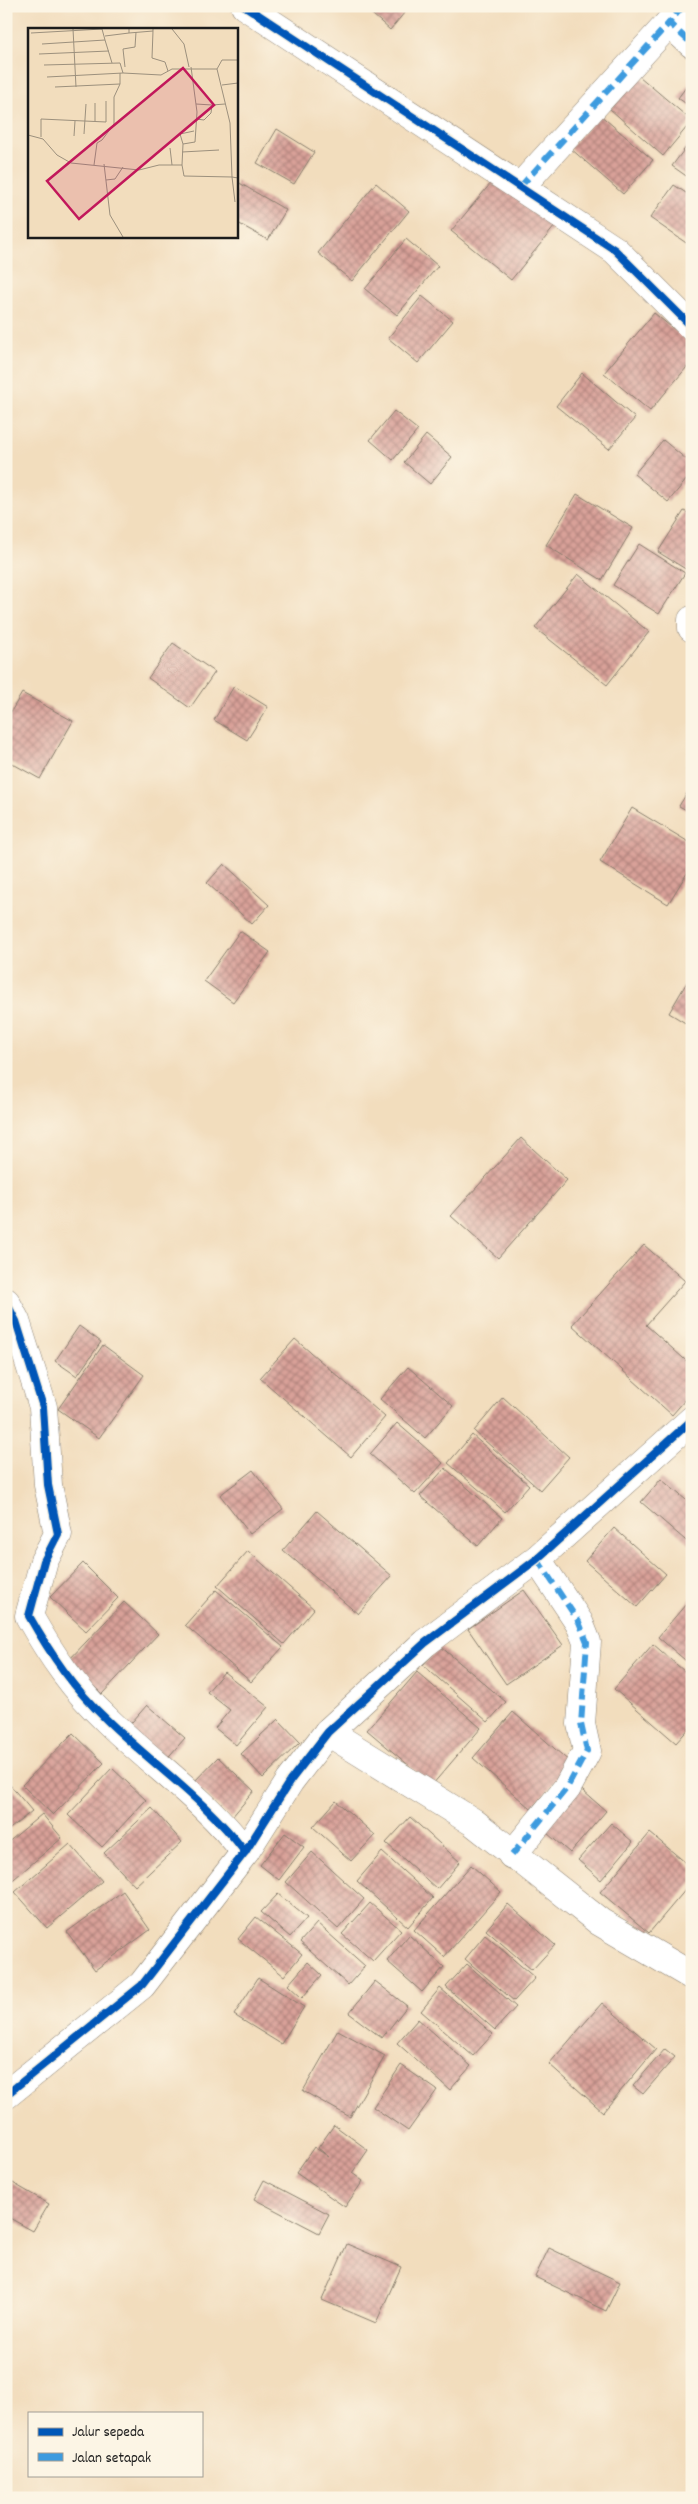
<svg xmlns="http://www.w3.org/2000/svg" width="698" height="2504" viewBox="0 0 698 2504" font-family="Dekko,sans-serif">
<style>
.building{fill:url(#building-cross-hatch)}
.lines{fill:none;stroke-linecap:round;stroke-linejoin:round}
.street-casing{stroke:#877c6c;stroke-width:29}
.street{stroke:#fff;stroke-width:28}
.quiet{stroke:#3c9bdf;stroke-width:6;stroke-dasharray:12 6;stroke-linecap:butt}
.cycleway-casing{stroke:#fcf5e5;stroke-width:11}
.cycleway{stroke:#0057b8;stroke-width:8}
.inset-road{fill:none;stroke:#9c907d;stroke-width:1}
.view{fill:#c2185b;fill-opacity:0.15;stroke:#c2185b;stroke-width:2.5}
.inset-edge{fill:none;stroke:#1c1c1c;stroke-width:2.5}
</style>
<defs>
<pattern id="building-cross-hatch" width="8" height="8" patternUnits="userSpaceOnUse" patternTransform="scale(1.25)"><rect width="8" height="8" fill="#d9a199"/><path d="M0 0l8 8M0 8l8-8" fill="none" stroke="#af827c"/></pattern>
</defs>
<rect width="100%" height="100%" fill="#fcf5e5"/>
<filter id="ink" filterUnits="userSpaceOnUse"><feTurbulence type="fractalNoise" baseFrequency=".02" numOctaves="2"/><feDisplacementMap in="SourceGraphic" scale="10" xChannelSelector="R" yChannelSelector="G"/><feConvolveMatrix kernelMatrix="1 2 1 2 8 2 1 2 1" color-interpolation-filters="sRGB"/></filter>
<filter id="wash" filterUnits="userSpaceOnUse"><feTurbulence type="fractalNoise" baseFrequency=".0096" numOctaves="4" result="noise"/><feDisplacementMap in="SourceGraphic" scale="20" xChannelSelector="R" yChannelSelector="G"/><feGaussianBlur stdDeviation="1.12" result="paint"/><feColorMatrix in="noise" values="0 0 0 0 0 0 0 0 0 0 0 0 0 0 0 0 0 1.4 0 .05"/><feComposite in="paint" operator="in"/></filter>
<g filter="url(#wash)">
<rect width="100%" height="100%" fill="#f2ddbd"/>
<g id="blocks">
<g class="building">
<polygon points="363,6 410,6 390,30"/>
<polygon points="639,76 692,121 663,156 610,109"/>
<polygon points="692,79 692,108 678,98"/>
<polygon points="599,114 653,160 623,194 570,148"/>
<polygon points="277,129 314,152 294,184 257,163"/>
<polygon points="692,139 692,180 672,166"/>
<polygon points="496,177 555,226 511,280 451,231"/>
<polygon points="236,181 286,210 268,240 236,222"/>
<polygon points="376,183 409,211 352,281 318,253"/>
<polygon points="674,185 692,197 692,247 650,218"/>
<polygon points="406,239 438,266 397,315 365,289"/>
<polygon points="422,296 453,321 418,363 388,338"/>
<polygon points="654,313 692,344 692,361 650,411 604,373"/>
<polygon points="582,373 635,418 609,449 556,406"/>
<polygon points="394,411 418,430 393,460 370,440"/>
<polygon points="426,435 452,457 430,484 404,462"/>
<polygon points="663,440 692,464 692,473 668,502 634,474"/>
<polygon points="577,494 633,528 602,580 546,545"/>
<polygon points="684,511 692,515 692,573 658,552"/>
<polygon points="639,544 685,573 659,614 613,585"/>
<polygon points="578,574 649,632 607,685 535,628"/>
<polygon points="173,643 215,672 190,708 148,678"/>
<polygon points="234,686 268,707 247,740 214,720"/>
<polygon points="22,693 73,721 40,779 6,760 6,720"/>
<polygon points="692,785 692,813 679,806"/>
<polygon points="632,808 692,844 692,865 668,904 600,862"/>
<polygon points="224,864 269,905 252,924 207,883"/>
<polygon points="240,931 270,952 233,1002 204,981"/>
<polygon points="687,982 692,985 692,1027 669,1013"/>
<polygon points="521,1138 567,1180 498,1258 451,1216"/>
<polygon points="644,1245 685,1281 646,1325 692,1366 692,1392 672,1415 572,1325"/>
<polygon points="79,1326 101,1342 77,1376 55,1361"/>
<polygon points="295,1339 385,1417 351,1457 260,1378"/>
<polygon points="103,1345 144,1375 99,1438 58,1409"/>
<polygon points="408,1367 453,1406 425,1438 380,1399"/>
<polygon points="503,1397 569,1457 540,1490 474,1431"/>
<polygon points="397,1423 443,1463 415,1494 370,1454"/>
<polygon points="472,1435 529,1485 505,1512 448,1463"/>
<polygon points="445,1468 502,1518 478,1546 420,1496"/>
<polygon points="253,1470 283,1509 250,1534 220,1495"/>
<polygon points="661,1479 692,1505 692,1546 641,1502"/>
<polygon points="317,1511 392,1576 358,1614 283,1550"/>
<polygon points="614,1528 666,1574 637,1607 585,1561"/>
<polygon points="248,1551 314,1609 284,1644 217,1586"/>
<polygon points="83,1563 118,1598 86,1631 50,1597"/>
<polygon points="216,1590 283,1647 251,1682 185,1625"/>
<polygon points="524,1590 563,1645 506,1684 468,1629"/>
<polygon points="692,1597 692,1666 658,1637"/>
<polygon points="124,1602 158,1634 102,1694 67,1662"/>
<polygon points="653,1644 692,1678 692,1725 676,1743 614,1689"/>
<polygon points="440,1646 506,1702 488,1722 423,1665"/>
<polygon points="224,1672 268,1707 236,1745 215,1728 230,1710 207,1692"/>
<polygon points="417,1672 481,1728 432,1785 367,1730"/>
<polygon points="147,1705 185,1738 163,1763 125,1730"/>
<polygon points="513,1712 571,1763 531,1809 473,1758"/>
<polygon points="278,1719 300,1742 263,1778 241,1754"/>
<polygon points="73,1733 104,1763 53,1815 22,1785"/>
<polygon points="218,1757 254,1791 231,1818 193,1783"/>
<polygon points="112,1768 146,1800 102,1847 68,1815"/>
<polygon points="10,1785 32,1811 6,1832 6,1788"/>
<polygon points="576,1785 606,1811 570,1853 540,1827"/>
<polygon points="336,1801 375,1835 351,1861 313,1827"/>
<polygon points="152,1808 182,1842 135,1886 104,1853"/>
<polygon points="42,1814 62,1838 8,1884 6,1844"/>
<polygon points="410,1817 460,1862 437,1889 386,1843"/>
<polygon points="611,1823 633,1842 601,1880 578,1860"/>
<polygon points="285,1833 304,1847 279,1880 260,1865"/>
<polygon points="650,1833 692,1868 692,1882 649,1933 600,1892"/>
<polygon points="70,1844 102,1881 47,1928 15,1892"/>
<polygon points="312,1852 364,1899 338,1929 286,1882"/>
<polygon points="382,1852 433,1898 408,1927 357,1881"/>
<polygon points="471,1865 501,1892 444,1957 414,1930"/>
<polygon points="123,1891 150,1930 95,1970 67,1932"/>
<polygon points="278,1894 307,1918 290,1937 261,1912"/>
<polygon points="370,1903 401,1930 373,1961 342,1934"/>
<polygon points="508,1904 555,1945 532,1970 486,1930"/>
<polygon points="256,1917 302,1954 284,1976 238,1939"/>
<polygon points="317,1923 365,1966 348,1985 300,1942"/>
<polygon points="409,1935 444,1967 422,1992 387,1961"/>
<polygon points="485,1935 535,1978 514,2001 465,1959"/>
<polygon points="308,1962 322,1975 302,1998 288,1985"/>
<polygon points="467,1964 516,2007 495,2030 446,1987"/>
<polygon points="258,1978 304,2007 281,2044 234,2015"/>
<polygon points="375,1981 407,2006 382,2038 349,2013"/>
<polygon points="440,1988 493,2034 473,2056 421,2011"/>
<polygon points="602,2003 656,2049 603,2112 549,2064"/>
<polygon points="418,2019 471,2066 450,2090 397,2043"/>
<polygon points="338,2030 385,2056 350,2117 303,2091"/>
<polygon points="665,2049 675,2057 643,2094 633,2086"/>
<polygon points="401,2065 437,2090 408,2131 373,2107"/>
<polygon points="334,2125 368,2150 352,2173 363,2181 345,2207 296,2173 314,2147 329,2157 318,2148"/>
<polygon points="6,2179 49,2204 33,2231 6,2216"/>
<polygon points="264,2180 329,2214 319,2233 254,2199"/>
<polygon points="347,2244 401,2267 376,2323 322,2300"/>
<polygon points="549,2248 620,2282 606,2311 535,2277"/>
</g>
</g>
</g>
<g filter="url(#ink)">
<use href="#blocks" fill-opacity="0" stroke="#877c6c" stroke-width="1"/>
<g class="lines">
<defs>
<g id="street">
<polyline points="245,6 615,250 692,327"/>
<polyline points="683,6 669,23 692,44"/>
<polyline points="520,187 669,23"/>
<polyline points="692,620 692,628"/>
<path d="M6,1302L16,1321L43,1407L48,1485L58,1534L44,1561L29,1616C51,1655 74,1689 107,1720C152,1764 207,1801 245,1852"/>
<polyline points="328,1732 473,1822 600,1922 692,1976"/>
<polyline points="512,1855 567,1788 587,1751 581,1724 587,1642 579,1622 537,1559"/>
<polyline points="6,2095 142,1985 245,1852 290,1781 328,1732 425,1643 537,1559 692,1420"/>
</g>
</defs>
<use href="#street" class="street-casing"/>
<use href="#street" class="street"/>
<g class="quiet">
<polyline points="683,6 669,23 692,44"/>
<polyline points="520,187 669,23"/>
<polyline points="512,1855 567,1788 587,1751 581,1724 587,1642 579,1622 537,1559"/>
</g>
<defs>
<g id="cycleway">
<polyline points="245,6 615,250 692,327"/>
<path d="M6,1302L16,1321L43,1407L48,1485L58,1534L44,1561L29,1616C51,1655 74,1689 107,1720C152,1764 207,1801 245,1852"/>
<polyline points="6,2095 142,1985 245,1852 290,1781 328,1732 425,1643 537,1559 692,1420"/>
</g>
</defs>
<use href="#cycleway" class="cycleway-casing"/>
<use href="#cycleway" class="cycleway"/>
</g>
</g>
<g transform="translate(28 28)">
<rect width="210" height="210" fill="#f2ddbd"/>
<path class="inset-road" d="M45,1L48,59M101,1V5L125,3V1M144,1L156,16L161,39M125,3L124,30L137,34L140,43M3,5L74,1L77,12M77,8L101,5M14,16L77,12L84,35M11,26L81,23M16,37L92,35L95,45M97,39L95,21L107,19L108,4M19,49L95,45L133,47L144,41H189M194,57L210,55M27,59L92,56V45M168,76L184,77M168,91L176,92L183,85L184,77L197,76M67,93V75M56,106L58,76M0,107L15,111L29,127L43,135L111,142L131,137H154L156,148L204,149L202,95L189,41L194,32H210M46,108L47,93M13,109V91L78,94V73M155,116L167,114L169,84L163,39M142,120L144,137M154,124L191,122M76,136L82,187L95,209M66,137L69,115L74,112L86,96V69L92,56M154,137L155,116L152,106L166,103M78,152L87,151L95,139M207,174L204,149L210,150"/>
<path class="view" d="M155,40L186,77L51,191L19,153Z"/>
<rect width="210" height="210" class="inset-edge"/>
</g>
<rect width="698" height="2504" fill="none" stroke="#fcf5e5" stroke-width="25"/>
<rect x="28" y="2412" width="175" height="65" fill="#fcf5e5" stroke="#a29e95"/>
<rect x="38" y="2428" width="25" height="8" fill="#0057b8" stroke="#a29e95"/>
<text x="72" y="2436" font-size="15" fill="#1c1c1c">Jalur sepeda</text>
<rect x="38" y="2453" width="25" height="8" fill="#3c9bdf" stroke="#a29e95"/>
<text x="72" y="2462" font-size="15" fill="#1c1c1c">Jalan setapak</text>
</svg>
